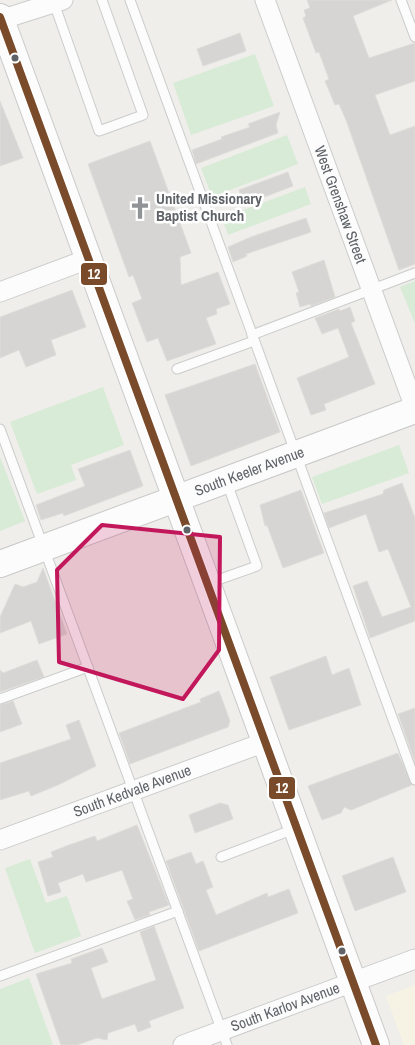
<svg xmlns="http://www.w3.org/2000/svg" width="415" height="1045" viewBox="0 0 415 1045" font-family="'Archivo Narrow',sans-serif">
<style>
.commercial{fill:#f7f3e4}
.green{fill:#d8ebd6}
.building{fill:#d6d5d3;stroke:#deddd9}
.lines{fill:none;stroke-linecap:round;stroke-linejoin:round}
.lane-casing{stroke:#cbcccc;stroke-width:11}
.street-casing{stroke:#cbcccc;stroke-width:21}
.secondary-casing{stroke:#cacacb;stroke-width:28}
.lane{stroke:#fdfcfc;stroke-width:9}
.street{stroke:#fdfcfc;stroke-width:19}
.secondary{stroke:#fdfcfc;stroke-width:26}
.bus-1-casing{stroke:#fff;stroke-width:11}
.bus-1{stroke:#7a4b2a;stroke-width:8}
.marked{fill:#c2185b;fill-opacity:0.2;stroke:#c2185b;stroke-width:4;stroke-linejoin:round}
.bus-dot{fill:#5f6368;stroke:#fff;stroke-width:2}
.labels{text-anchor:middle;stroke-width:5;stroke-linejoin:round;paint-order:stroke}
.poi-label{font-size:15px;font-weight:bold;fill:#5f6368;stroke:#fff;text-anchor:start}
.street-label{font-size:15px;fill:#5f6368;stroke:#fff}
.line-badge{stroke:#fff;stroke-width:2}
.badge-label{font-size:14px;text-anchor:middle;font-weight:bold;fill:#fff}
</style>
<rect width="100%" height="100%" fill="#efeeea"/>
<polygon class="commercial" points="415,985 415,1045 404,1045 386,996"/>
<g class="green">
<polygon points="255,54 274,106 191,135 173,83"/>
<polygon points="287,135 298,164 212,197 201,168"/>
<polygon points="305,187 311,204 228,235 222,218"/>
<polygon points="415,281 415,324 400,287"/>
<polygon points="103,387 124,445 71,465 76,480 37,494 10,422"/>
<polygon points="399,445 409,473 322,504 312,477"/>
<polygon points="0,457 25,521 0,531"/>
<polygon points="30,859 46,903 67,896 81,936 35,953 5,868"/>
<polygon points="29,978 53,1045 0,1045 0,989"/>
</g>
<g class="building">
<polygon points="307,0 392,0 353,16 369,58 415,43 415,81 375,95 390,135 415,126 415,264 399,270 346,120 339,104 335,105 325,81 329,79 319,52 316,53 303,18 306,16 304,10 310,8"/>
<polygon points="240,33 246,51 203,66 197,49"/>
<polygon points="0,101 23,158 0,166"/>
<polygon points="280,112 276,125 278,133 196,164 192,150 222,139 221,137 250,127 248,124"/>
<polygon points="150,141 191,253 180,257 181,285 218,272 230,304 216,309 217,314 206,318 216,344 167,361 158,338 147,342 132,303 142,299 133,275 129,277 88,164"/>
<polygon points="288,172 293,186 244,205 239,190"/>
<polygon points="306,218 311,232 246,254 247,256 233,262 228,247 251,237"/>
<polygon points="324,260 335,297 311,306 310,304 300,307 296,293 299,292 292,272"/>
<polygon points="72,290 86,327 51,340 56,355 26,367 19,350 0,358 0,317"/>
<polygon points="350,307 355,321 351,323 375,384 324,404 326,410 311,415 297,378 349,357 338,328 322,334 315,318 339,309 340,311"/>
<polygon points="255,364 280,432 191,466 165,395"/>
<polygon points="130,450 143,486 64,516 63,513 41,520 36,505 85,486 78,469"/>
<polygon points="402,483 415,518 415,621 370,638 353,586 367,581 382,617 411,607 388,549 379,552 366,514 329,528 324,513 383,494 384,490"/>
<polygon points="301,490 324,553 283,568 267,525 265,526 260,505"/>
<polygon points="43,568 67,634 39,644 31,621 0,633 0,617 15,584 23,587 37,582"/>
<polygon points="326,656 332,675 349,668 361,705 289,730 270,677"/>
<polygon points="37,660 44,677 0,692 0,670 3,673"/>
<polygon points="219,691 230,721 228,727 130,764 119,733 201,702 200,699"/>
<polygon points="13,701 22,724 0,732 0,705"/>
<polygon points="415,708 415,762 398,714"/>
<polygon points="79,720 96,766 58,785 31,796 29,791 0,800 0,763 71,739 66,725"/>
<polygon points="398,753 412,785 351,810 344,807 341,813 322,820 308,786"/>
<polygon points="220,803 228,805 233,819 195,833 189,815"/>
<polygon points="137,825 169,905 149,912 150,915 135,920 127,901 133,899 122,870 86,882 83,874 58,883 61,892 48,896 38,862 53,857 51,852 69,845 95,836 97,841"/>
<polygon points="191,852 196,864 203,861 213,887 206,890 216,915 267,893 268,897 289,889 298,913 199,951 166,861"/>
<polygon points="393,857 406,892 355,911 342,876"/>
<polygon points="154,926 184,1008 149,1021 151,1027 138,1032 135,1024 108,1033 107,1040 97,1038 77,1045 61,1045 36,974 72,963 71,959 102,948 108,962 91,968 102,999 156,980 140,932"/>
</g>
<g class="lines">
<defs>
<g id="lane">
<polyline points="130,0 415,780"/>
<polyline points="401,0 415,37"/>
<polyline points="54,3 99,131 143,115 102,0"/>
<polyline points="252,335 415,273"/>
<polyline points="177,369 254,341"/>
<polyline points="0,429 227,1045"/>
<polyline points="209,583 257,566 227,483"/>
<polyline points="0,699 88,667"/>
<polyline points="221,857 294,829"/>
<polyline points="0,976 178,911"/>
</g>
<g id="street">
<path id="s1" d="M265,0L415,408"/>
<polyline points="0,20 63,0"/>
<polyline points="0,292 88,259"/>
<path id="s2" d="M0,840L265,742"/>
<path id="s3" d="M183,1045L415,959"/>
</g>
<g id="secondary">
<polyline points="0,17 376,1045"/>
<path id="s4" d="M0,564L415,410"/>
</g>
</defs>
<use href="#lane" class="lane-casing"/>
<use href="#street" class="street-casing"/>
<use href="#secondary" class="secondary-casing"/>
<use href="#lane" class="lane"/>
<use href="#street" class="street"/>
<use href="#secondary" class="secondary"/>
<defs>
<polyline id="bus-1" points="0,17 376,1045"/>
</defs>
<use href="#bus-1" class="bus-1-casing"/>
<use href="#bus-1" class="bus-1"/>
</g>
<path class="marked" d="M102,525L220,537L219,650L183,699L59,662L57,570Z"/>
<defs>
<symbol id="church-bare" viewBox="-9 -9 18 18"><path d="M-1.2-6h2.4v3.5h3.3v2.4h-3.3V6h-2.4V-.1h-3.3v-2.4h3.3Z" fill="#919496" stroke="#fff" stroke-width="2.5" paint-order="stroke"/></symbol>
</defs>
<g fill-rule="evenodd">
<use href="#church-bare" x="124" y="192" width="32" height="32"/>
</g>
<g class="bus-dot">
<circle cx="15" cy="58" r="4.5"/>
<circle cx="187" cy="530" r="4.5"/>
<circle cx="342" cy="951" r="4.5"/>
</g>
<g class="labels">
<g class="poi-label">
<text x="156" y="204">United Missionary<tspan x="156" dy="17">Baptist Church</tspan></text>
</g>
<g class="street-label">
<text dy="5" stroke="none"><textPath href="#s1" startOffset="218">West Grenshaw Street</textPath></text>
<text dy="5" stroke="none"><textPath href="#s4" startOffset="266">South Keeler Avenue</textPath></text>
<text dy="5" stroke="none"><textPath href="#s2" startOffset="141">South Kedvale Avenue</textPath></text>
<text dy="5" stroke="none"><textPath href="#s3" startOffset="109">South Karlov Avenue</textPath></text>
</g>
</g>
<g class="line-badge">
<rect x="80" y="262" width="28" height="24" rx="5" fill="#7a4b2a"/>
<rect x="268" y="776" width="28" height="24" rx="5" fill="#7a4b2a"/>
</g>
<g class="badge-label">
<text x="94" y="279">12</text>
<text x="282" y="793">12</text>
</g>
</svg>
